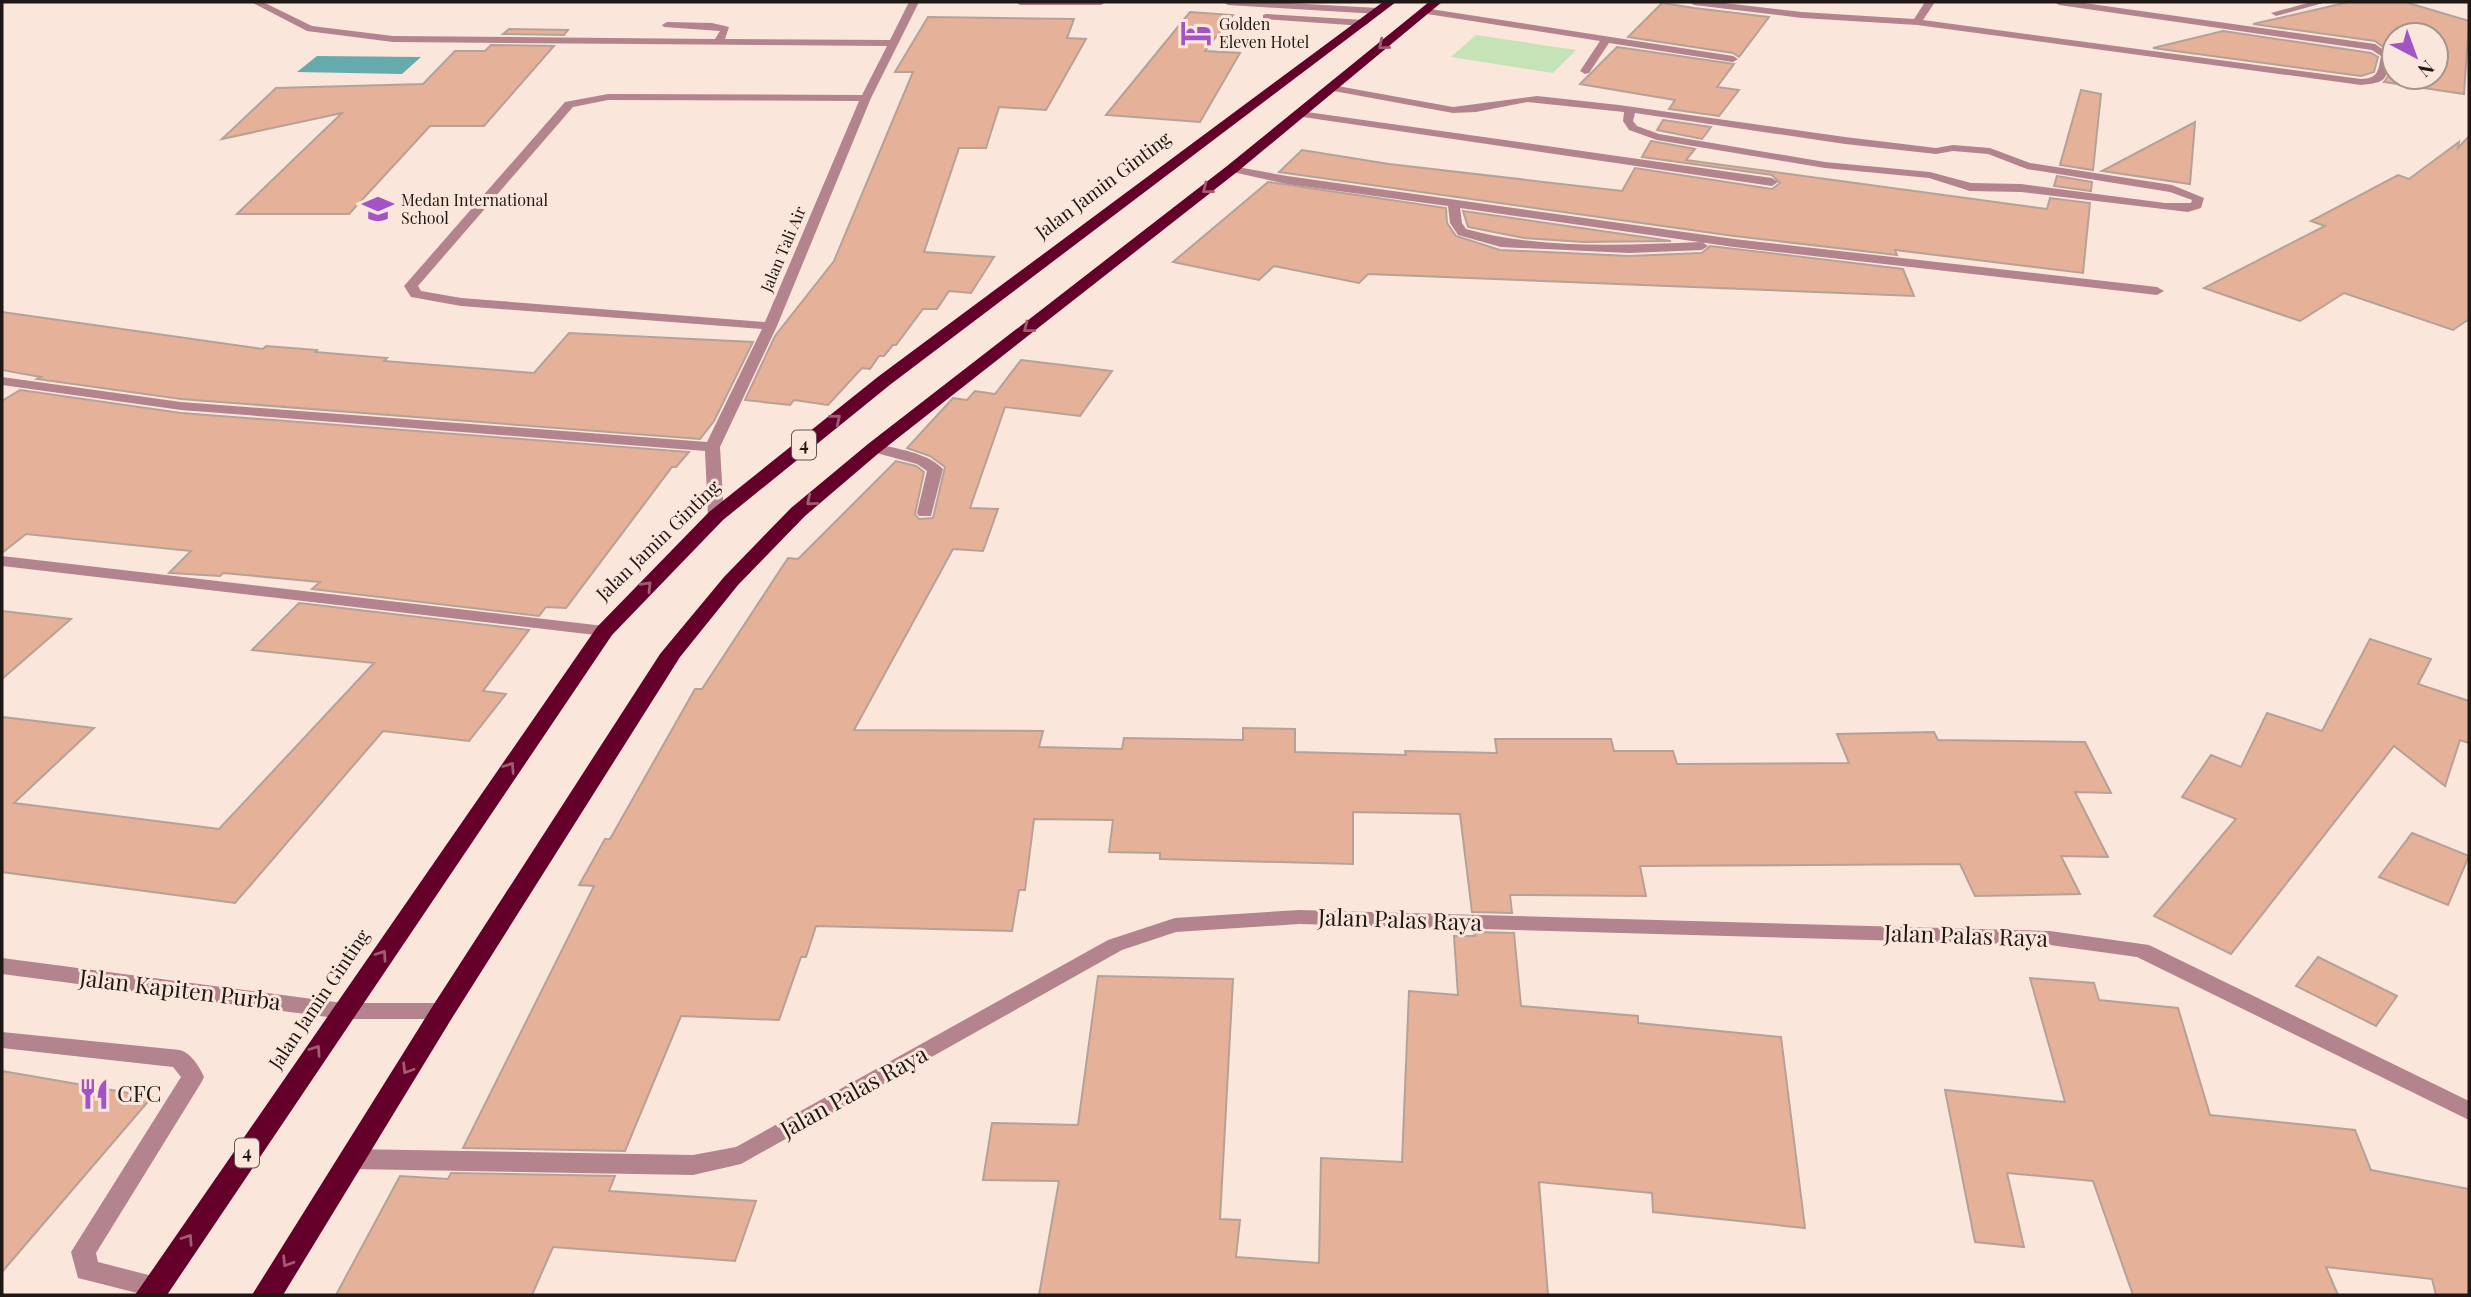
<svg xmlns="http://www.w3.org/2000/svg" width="2471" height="1297" viewBox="0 0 2471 1297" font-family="'Playfair Display',serif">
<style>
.green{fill:#c5e3b6}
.water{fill:#65aaac}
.building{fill:#e5b199;stroke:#b6a198;stroke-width:2;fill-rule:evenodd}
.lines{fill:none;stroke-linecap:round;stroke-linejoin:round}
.minor{fill:#b3848d;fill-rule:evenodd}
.highway{fill:#640029;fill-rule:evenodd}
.oneway{stroke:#a05c70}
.labels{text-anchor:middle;stroke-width:6;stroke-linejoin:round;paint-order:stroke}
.far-poi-label{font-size:16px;fill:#201815;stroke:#fbe6db;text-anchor:start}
.far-street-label{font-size:16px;fill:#201815;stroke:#fbe6db}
.shield{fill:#fbe6db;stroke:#625650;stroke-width:2}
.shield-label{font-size:18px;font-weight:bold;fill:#201815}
.street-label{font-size:19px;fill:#201815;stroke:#fbe6db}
.near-street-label{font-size:23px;fill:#201815;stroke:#fbe6db}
.near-poi-label{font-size:23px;fill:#201815;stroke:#fbe6db;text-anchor:start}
</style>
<rect width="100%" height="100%" fill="#fbe6db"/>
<polygon class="green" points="1476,35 1576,50 1553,73 1451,57"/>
<polygon class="water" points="317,56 421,57 402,74 297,72"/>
<g class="building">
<path d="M2349,2H2405L2469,21L2464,94L2384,82L2389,75L2394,55L2375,41L2253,24ZM2394,35H2436V77H2394Z"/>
<polygon points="1662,3 1694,8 1769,17 1739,57 1733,53 1628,37"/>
<polygon points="1190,12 1233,15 1205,51 1240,53 1200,122 1106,115"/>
<polygon points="928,17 1074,19 1067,38 1086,39 1046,110 999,107 986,148 959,148 924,252 994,257 971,293 949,291 937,309 923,309 896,345 893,345 884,356 879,356 870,369 862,368 828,405 794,400 790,405 745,400 775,336 834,261 913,72 895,72"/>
<polygon points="509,29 568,30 564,35 503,34"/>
<polygon points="2223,31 2371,53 2378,57 2374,72 2361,76 2153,48"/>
<polygon points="491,45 554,46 484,126 430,126 349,214 237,214 342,113 222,139 276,88 423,84 455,51 485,51"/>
<polygon points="1617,47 1734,64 1717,87 1739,90 1719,116 1669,109 1675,100 1580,84"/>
<polygon points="2081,90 2101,94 2093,170 2060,165"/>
<polygon points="1663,120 1711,127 1702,139 1657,130"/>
<polygon points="2195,122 2190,184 2102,171"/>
<polygon points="2469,136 2469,319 2453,330 2344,293 2300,321 2204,288 2325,226 2311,221 2398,175 2409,179 2459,142 2458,148"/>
<polygon points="1651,141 1695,149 1686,160 2047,209 2050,198 2090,203 2083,273 1895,250 1897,255 1734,236 1279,172 1302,150 1389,164 1622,191 1635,168 1772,189 1780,183 1772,175 1642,157"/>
<polygon points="2057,176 2092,182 2091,191 2054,186"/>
<polygon points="1268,182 1446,208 1447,223 1456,236 1500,250 1629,256 1702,253 1710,246 1903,269 1914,296 1368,274 1359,283 1274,266 1259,280 1173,262"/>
<polygon points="1463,211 1671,241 1583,242 1524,238 1468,227"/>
<polygon points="2,312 263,349 266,346 317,350 315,352 387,358 384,361 534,373 569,333 753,342 714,421 700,439 181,399 37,379 41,377 2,370"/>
<polygon points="1021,360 1112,371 1080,416 1005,407 970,508 998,509 983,551 953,549 854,730 1043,731 1039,747 1122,749 1124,738 1243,740 1243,728 1295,729 1295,752 1406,755 1405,751 1497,753 1495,739 1611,739 1614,751 1673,751 1677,764 1849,763 1837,734 1934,732 1938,740 2085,742 2111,793 2075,792 2108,857 2061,856 2080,894 1975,896 1960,864 1640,866 1646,896 1510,895 1512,913 1472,912 1460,814 1353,812 1353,864 1160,859 1160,853 1109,852 1113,820 1034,819 1025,890 1019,890 1012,931 816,926 806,957 801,957 779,1020 681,1016 625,1151 463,1148 594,886 579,885 605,839 610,839 695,689 702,689 788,558 798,559 896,461 916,466 924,472 915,514 919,519 933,518 945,467 930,456 907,448 953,398 967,400 975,391 995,394"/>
<polygon points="20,390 181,413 689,452 676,467 672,467 566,608 546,607 539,616 312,589 320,582 223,573 220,576 169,573 191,551 26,534 2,553 2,401"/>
<polygon points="299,603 529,630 483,691 506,694 469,741 383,731 235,903 2,872 2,717 94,728 14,803 219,829 374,663 252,650"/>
<polygon points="2,611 71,619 2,679"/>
<polygon points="2370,639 2431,659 2418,684 2469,701 2469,743 2460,740 2445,786 2394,746 2231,954 2154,916 2236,819 2182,797 2211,755 2241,767 2267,713 2322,731"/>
<polygon points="2412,833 2469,856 2448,905 2379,877"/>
<polygon points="1474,932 1514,933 1521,1006 1638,1016 1638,1023 1781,1037 1805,1228 1653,1212 1652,1193 1539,1182 1548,1295 1039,1295 1059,1181 983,1180 992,1123 1078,1125 1098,976 1233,979 1220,1219 1240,1220 1236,1257 1319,1263 1321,1158 1402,1162 1409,991 1458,995 1454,936 1475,936"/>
<polygon points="2318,957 2397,996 2376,1026 2296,986"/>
<polygon points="2030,978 2094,983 2099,1000 2178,1008 2210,1115 2355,1130 2371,1170 2469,1189 2469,1295 2436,1295 2432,1279 2326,1267 2338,1295 2133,1295 2093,1181 2007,1173 2024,1247 1975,1242 1945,1090 2065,1102"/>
<polygon points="2,1071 152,1097 2,1272"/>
<polygon points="451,1173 615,1176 609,1191 756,1201 735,1261 553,1247 532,1295 336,1295 400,1176 448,1179"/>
</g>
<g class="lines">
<g class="minor">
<path d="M251,2H263L312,26L393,36L715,39L720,31L664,27L662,25L667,22L712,23L729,27L725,39L890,40L909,2H919L871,98L777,326L720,447L724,516L722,519H710L708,516L705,451L181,410L2,385V377L181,402L707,442L762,329L461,306L411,297L404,286L565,102L608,94L862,95L887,46L393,42L307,31ZM608,100L859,101L765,322L461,298L421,291L418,286L573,107Z"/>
<polygon points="1015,2 1106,2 1101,5 1020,5"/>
<polygon points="1223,2 1271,2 1378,8 1383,11 1378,14 1228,5"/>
<path d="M1689,2H1716L1802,12L1914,19L1925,2H1935L1923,20L2361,79C2378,78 2378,72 2381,56L2372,50L2059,5L2054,2H2077L2375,44L2391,55C2387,79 2387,83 2361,85L1917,25L1802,18L1694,5Z"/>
<polygon points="2311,2 2327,2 2276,16 2271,13"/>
<polygon points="1424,8 1733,56 1738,59 1733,62 1609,43 1589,73 1585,74 1580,71 1600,41 1421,13 1421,9"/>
<polygon points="1266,14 1364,20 1369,23 1364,26 1263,19 1263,15"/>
<path d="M1332,85L1453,107L1537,96L1619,105L1845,137L1936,148L1953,145L1990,148L2030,163L2172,185L2204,198L2201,208L2188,212L2021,192L1970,191L1929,178L1825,168L1657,140L1629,130L1623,121L1624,112L1527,102L1476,112L1453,113L1328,90V86ZM1635,113L1845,144L1936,154L1953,151L1988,154L2027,169L2170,192L2192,200L2191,203H2165L2021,184L1971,183L1930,172L1825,162L1659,134L1637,126L1633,121Z"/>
<polygon points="1300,111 1772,178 1778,182 1772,186 1296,116 1295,114"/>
<path d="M1232,166L1287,176L1734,239L2157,287L2164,291L2157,295L1734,247L1460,208L1462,223L1466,229C1541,250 1625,245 1702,242L1708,246L1702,250L1629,253L1501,247L1458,235L1450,223L1448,206L1287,184L1228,171L1226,169Z"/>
<path d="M874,443C896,449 927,452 943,469L931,516H919L917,513L927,471L917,464L869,451L866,448L869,445Z"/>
<polygon points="2,556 604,626 613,631 604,636 2,566"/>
<polygon points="1299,910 2050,931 2149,945 2469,1101 2469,1120 2137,957 2050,945 1299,924 1176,932 1122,950 741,1164 693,1175 351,1169 343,1166 339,1159 343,1152 351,1149 693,1155 736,1147 1108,940 1175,918"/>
<polygon points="2,958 343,1003 443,1003 451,1005 454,1011 451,1017 443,1019 343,1019 2,974"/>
<path d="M2,1032L180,1050C192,1054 199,1066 204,1077L201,1083L96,1253L98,1262L164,1279L168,1287L164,1295H145L78,1278L71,1252L181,1077L173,1067L2,1048Z"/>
</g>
<g class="highway">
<polygon points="1383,2 1396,2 891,384 723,520 612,635 167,1295 135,1295 597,627 709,512 879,376"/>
<polygon points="1429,2 1442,2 1237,172 880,452 805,516 738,585 680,657 452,1018 283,1295 252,1295 434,1004 660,654 724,577 791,508 868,444 1227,166"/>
</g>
</g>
<defs><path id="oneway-chevron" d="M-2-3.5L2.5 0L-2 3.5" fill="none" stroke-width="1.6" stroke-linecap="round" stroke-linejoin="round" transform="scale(1.75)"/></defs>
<g class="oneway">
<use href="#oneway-chevron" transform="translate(1383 45) rotate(140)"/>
<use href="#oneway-chevron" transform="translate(1207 189) rotate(142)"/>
<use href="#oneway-chevron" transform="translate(1028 328) rotate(142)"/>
<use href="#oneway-chevron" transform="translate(836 419) rotate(-39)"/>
<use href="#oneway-chevron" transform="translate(811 501) rotate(140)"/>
<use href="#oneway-chevron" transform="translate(647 586) rotate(-46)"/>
<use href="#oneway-chevron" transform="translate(510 767) rotate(-56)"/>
<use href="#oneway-chevron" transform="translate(382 955) rotate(-56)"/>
<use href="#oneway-chevron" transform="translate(316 1050) rotate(-56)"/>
<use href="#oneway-chevron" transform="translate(407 1069) rotate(122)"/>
<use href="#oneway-chevron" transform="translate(188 1239) rotate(-56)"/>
<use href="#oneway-chevron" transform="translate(287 1262) rotate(122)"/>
</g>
<defs>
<symbol id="hotel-bare" viewBox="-9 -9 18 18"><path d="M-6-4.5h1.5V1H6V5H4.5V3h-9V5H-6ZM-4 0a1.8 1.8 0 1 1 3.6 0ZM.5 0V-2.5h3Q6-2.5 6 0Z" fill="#a254c5" stroke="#fbe6db" stroke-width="2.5" paint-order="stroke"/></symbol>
<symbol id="school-bare" viewBox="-9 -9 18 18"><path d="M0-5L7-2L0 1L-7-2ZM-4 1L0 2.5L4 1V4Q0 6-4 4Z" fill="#a254c5" stroke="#fbe6db" stroke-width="2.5" paint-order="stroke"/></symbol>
<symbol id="restaurant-bare" viewBox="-9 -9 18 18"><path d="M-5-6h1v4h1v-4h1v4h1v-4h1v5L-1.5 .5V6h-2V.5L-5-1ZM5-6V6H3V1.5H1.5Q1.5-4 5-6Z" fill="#a254c5" stroke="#fbe6db" stroke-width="2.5" paint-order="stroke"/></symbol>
</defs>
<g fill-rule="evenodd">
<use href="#hotel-bare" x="1174" y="11" width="44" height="44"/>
<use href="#school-bare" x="356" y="187" width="44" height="44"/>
<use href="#restaurant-bare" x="72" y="1072" width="44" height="44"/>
</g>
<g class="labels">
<g class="far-poi-label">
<text x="1219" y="30">Golden<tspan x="1219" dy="18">Eleven Hotel</tspan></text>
<text x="401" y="206">Medan International<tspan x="401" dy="18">School</tspan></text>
</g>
<g class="far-street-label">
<text transform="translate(783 249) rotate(-67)" y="6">Jalan Tali Air</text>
</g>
<g class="shield">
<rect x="792" y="430.5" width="24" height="29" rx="5"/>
<rect x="235" y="1138.5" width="24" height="29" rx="5"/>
</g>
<g class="shield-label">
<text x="804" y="451">4</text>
<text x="247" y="1159">4</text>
</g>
<g class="street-label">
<text transform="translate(1103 185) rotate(-37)" y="7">Jalan Jamin Ginting</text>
<text transform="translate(658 540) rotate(-44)" y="7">Jalan Jamin Ginting</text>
<text transform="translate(319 999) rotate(-56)" y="7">Jalan Jamin Ginting</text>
</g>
<g class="near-street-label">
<text transform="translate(1400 920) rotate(2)" y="8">Jalan Palas Raya</text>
<text transform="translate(1966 936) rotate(2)" y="8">Jalan Palas Raya</text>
<text transform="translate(180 990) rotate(7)" y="8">Jalan Kapiten Purba</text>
<text transform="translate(854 1092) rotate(-29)" y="8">Jalan Palas Raya</text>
</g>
<g class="near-poi-label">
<text x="117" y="1102">CFC</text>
</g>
</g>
<rect width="2471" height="1297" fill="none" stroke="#201815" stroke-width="7"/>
<g transform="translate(2415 56) rotate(139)"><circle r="33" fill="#fbe6db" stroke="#a3948c" stroke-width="2"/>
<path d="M0-5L12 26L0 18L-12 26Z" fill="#a254c5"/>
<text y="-10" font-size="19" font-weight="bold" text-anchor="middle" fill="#201815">N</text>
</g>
</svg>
